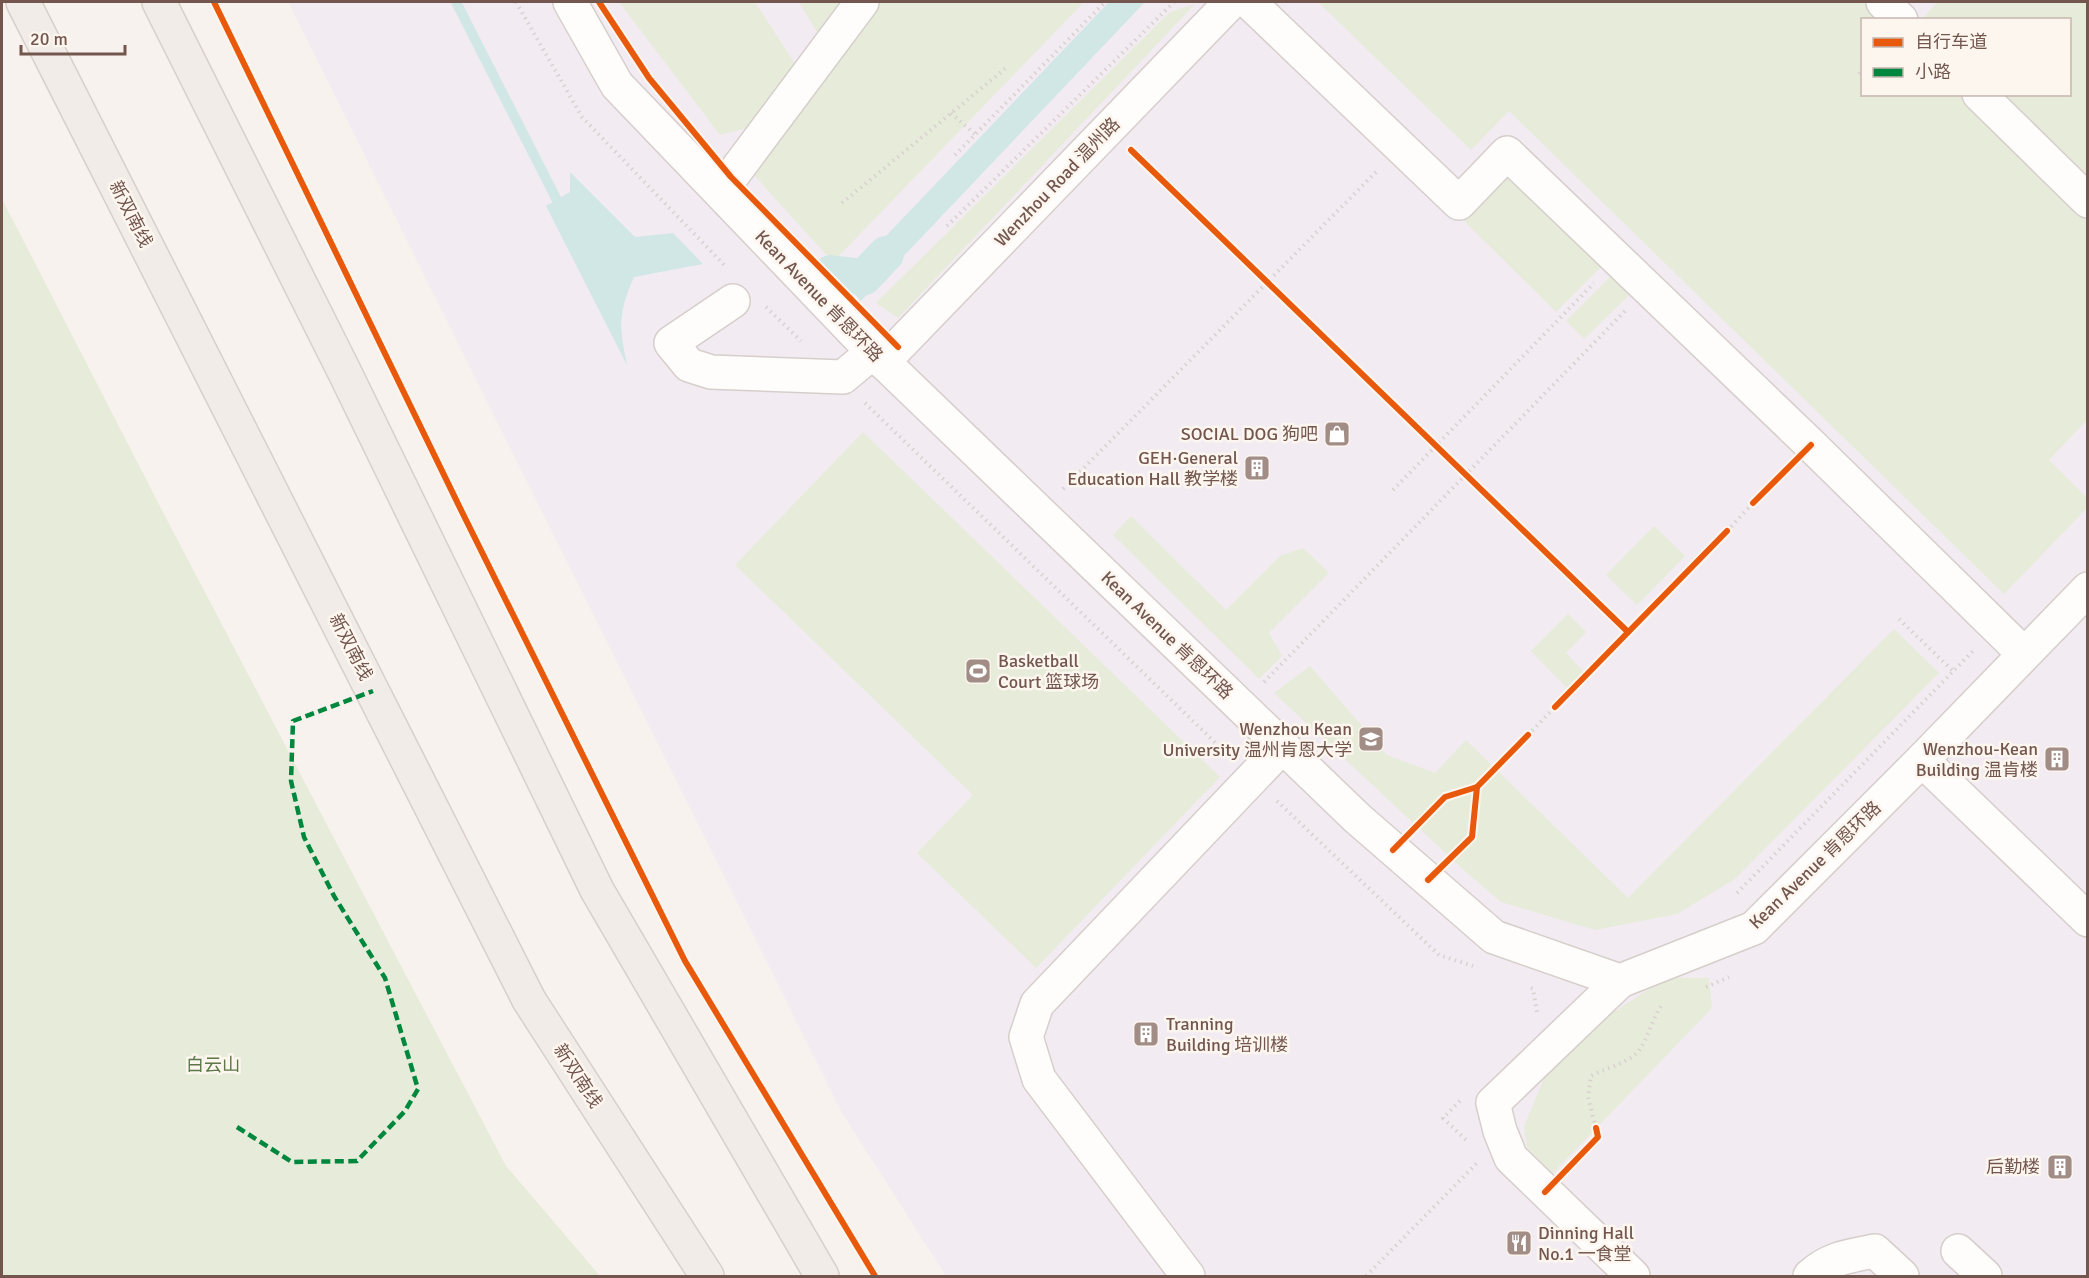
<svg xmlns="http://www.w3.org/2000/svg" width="2089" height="1278" viewBox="0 0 2089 1278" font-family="Signika,'Noto Sans SC',sans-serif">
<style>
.education{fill:#f2ebf2;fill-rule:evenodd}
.green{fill:#e6ecd9}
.water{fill:#d0e7e6}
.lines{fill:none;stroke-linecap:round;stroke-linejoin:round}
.stream{stroke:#d0e7e6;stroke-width:10}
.canal{stroke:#d0e7e6;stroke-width:36}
.minor-casing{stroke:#d6ceca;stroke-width:36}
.major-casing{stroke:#d8cfcb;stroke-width:36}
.path{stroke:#d9d1cf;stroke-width:4;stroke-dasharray:1.5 4.5;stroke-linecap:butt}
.minor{stroke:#fefdfc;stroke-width:33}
.major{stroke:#f1ece7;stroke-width:33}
.quiet{stroke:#00873e;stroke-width:4.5;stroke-dasharray:9 4.5;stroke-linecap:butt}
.cycleway-casing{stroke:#fdf6ef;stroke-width:10}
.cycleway{stroke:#e8590c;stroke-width:6}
.labels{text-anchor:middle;stroke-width:5;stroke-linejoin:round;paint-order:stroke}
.street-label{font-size:18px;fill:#73574f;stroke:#fdf6ef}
.poi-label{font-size:18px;fill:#73574f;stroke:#fdf6ef;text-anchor:end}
.park-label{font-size:18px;fill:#5c7848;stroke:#fdf6ef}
</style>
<rect width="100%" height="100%" fill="#f7f2ed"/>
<path class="education" d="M288,2H2087V1276H946L841,1111ZM1862,20H2070V94H1862Z"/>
<g class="green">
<polygon points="619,2 755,2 795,64 746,128 720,135"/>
<polygon points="799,2 841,2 817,32"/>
<polygon points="880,2 1084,2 833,262 750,171"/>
<polygon points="1318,2 1863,2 1881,19 1862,20 1862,94 1958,95 2087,222 2087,420 2049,460 2087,498 2087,508 2004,594 1509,111 1471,150"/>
<polygon points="1938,2 2087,2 2087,174 2004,95 2070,94 2070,20 1925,19 1923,18"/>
<polygon points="1195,4 898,318 876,303 1170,12"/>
<polygon points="1507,164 1605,263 1556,312 1458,215"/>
<polygon points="2,199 166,518 506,1166 600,1276 2,1276"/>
<polygon points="1613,274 1631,293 1584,339 1566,321"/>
<polygon points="863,432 1220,777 1036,968 917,853 973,795 735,565"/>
<polygon points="1131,516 1226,610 1280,556 1303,548 1329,573 1269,633 1282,656 1259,679 1113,535"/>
<polygon points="1654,526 1685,556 1637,605 1606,575"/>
<polygon points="1568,614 1586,632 1566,653 1584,672 1567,688 1531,651"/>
<polygon points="1894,629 1939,673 1735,879 1677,914 1595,930 1501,902 1467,873 1274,693 1310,666 1387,755 1435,773 1466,740 1628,898"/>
<polygon points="1666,978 1709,978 1712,1008 1552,1174 1527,1147 1524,1127 1547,1071 1574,1038"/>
</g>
<g class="water">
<polygon points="1109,2 1145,2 861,301 843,281"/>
<path d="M570,172L635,237L673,233L703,264L634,277C618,313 619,326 627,365L546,206L570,192Z"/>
</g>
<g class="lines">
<polyline class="stream" points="456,2 563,212"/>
<polyline class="canal" points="831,273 864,277 886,254"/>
<defs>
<g id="minor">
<polyline points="570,2 617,85 873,352 1357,818 1494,937 1620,981 1754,928 1922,760 2088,589"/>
<polyline points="1249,2 1459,203 1507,153 1811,445 2024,654"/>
<polyline points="1883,2 1901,20"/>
<polyline points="1979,94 2088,201"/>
<polyline points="720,192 862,2"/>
<polyline points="733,301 671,343 689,365 711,372 843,377 873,352"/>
<polyline points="883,362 1231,2"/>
<polyline points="1922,760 2088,920"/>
<polyline points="1620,981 1493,1103 1500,1131 1511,1158 1633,1276"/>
<polyline points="1958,1251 1985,1276"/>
<polyline points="1188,1276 1039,1079 1026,1037 1037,1004 1282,747"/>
<path d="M1810,1276C1830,1258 1849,1256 1875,1251L1902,1276"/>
</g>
<g id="major">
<polyline points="23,2 529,1000 707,1276"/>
<polyline points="159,2 345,373 597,890 822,1276"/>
</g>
</defs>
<use href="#minor" class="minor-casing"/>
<use href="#major" class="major-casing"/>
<g class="path">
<polyline points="516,2 582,117 727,268"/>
<polyline points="1859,74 1862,71"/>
<polyline points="951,113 976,135"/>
<polyline points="955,155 1105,2"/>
<polyline points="842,203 1006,68"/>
<polyline points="947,226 1174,2"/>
<polyline points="766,307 801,341"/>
<polyline points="865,403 1228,755"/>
<polyline points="1063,489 1376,172"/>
<polyline points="1393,490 1594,283"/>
<polyline points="1727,531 1753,503"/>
<polyline points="1899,619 1953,671"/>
<polyline points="1264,682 1625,311"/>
<polyline points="1528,735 1555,707"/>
<polyline points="1277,801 1439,955 1473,966"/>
<polyline points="1737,893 1973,651"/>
<polyline points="1706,987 1729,977"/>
<polyline points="1531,988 1533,989 1537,1012"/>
<polyline points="1460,1101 1443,1118 1466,1140"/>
<path d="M1596,1128L1588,1097L1591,1076C1605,1068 1632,1062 1640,1049C1649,1036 1652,1018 1663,1003"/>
<polyline points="1366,1276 1477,1163"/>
</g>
<use href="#minor" class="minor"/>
<use href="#major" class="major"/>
<polyline class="quiet" points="237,1127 292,1162 357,1161 405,1111 418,1089 385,978 334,896 304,837 291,781 293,721 373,691"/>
<defs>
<g id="cycleway">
<polyline points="214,2 462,512 685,961 875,1276"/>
<polyline points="599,2 649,78 731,177 898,347"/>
<polyline points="1131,150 1628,632"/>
<polyline points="1753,503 1811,445"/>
<polyline points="1555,707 1727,531"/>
<polyline points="1393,850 1445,797 1477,787"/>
<polyline points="1428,880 1472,837 1477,787 1528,735"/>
<polyline points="1545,1192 1598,1137 1596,1128"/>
</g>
</defs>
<use href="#cycleway" class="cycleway-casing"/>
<use href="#cycleway" class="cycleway"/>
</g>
<defs>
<symbol id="shop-square" viewBox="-11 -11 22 22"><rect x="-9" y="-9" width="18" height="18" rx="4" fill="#a18d86" stroke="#fdf6ef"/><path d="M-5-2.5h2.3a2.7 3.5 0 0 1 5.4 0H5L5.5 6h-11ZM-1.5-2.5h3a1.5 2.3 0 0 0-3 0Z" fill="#fff"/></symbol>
<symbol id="building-square" viewBox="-11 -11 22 22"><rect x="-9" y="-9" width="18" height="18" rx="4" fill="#a18d86" stroke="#fdf6ef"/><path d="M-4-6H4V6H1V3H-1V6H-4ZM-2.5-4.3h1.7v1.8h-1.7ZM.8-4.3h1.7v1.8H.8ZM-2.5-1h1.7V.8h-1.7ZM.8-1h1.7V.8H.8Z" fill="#fff"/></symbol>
<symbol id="stadium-square" viewBox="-11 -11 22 22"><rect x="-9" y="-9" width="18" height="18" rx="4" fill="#a18d86" stroke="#fdf6ef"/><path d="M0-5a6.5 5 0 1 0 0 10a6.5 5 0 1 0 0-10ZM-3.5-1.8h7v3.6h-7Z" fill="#fff"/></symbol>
<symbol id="university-square" viewBox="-11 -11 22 22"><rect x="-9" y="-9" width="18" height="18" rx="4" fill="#a18d86" stroke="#fdf6ef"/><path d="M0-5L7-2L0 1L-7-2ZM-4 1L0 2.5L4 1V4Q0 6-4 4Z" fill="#fff"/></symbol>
<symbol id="restaurant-square" viewBox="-11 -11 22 22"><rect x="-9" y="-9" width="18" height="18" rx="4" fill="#a18d86" stroke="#fdf6ef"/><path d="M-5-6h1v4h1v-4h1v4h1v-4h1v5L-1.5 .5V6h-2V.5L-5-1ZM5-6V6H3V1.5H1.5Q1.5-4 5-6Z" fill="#fff"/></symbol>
</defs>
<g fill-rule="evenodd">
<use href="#shop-square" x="1322" y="419" width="30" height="30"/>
<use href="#building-square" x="1242" y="453" width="30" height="30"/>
<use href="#stadium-square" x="963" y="656" width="30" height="30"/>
<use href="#university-square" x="1356" y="724" width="30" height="30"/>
<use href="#building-square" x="2042" y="744" width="30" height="30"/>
<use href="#building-square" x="1131" y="1019" width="30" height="30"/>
<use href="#building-square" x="2045" y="1152" width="30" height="30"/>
<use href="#restaurant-square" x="1504" y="1228" width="30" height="30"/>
</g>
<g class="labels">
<g class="street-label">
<text transform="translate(1057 182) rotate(-46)" y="6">Wenzhou Road 温州路</text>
<text transform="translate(131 214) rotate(63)" y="6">新双南线</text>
<text transform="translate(819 296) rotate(46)" y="6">Kean Avenue 肯恩环路</text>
<text transform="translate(1167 635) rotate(44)" y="6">Kean Avenue 肯恩环路</text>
<text transform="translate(351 647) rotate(63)" y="6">新双南线</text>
<text transform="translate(1815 865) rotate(-44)" y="6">Kean Avenue 肯恩环路</text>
<text transform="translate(578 1076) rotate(57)" y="6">新双南线</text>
</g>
<g class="poi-label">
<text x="1318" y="440">SOCIAL DOG 狗吧</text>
<text x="1238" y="464">GEH·General<tspan x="1238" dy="21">Education Hall 教学楼</tspan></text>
<text x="998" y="667" text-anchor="start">Basketball<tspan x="998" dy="21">Court 篮球场</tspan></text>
<text x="1352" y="735">Wenzhou Kean<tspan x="1352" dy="21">University 温州肯恩大学</tspan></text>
<text x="2038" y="755">Wenzhou-Kean<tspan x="2038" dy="21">Building 温肯楼</tspan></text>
<text x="1166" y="1030" text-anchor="start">Tranning<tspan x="1166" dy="21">Building 培训楼</tspan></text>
<text x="2040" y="1173">后勤楼</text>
<text x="1538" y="1239" text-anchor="start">Dinning Hall<tspan x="1538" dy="21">No.1 一食堂</tspan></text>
</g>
<g class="park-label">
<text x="213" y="1071">白云山</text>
</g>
</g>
<rect width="2089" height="1278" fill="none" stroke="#73574f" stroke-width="6"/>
<rect x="1861" y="18" width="210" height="78" fill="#fdf6ef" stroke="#c6b6af" stroke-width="1.5"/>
<rect x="1873" y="38" width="30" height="9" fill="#e8590c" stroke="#c6b6af" stroke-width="1.5"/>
<text x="1915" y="48" font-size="18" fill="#73574f">自行车道</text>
<rect x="1873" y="68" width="30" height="9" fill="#00873e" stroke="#c6b6af" stroke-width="1.5"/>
<text x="1915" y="78" font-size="18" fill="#73574f">小路</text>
<path d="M21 45v9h104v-9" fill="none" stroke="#73574f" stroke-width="3"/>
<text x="30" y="45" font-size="18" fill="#73574f" stroke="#fdf6ef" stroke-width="4.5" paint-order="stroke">20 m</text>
</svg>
